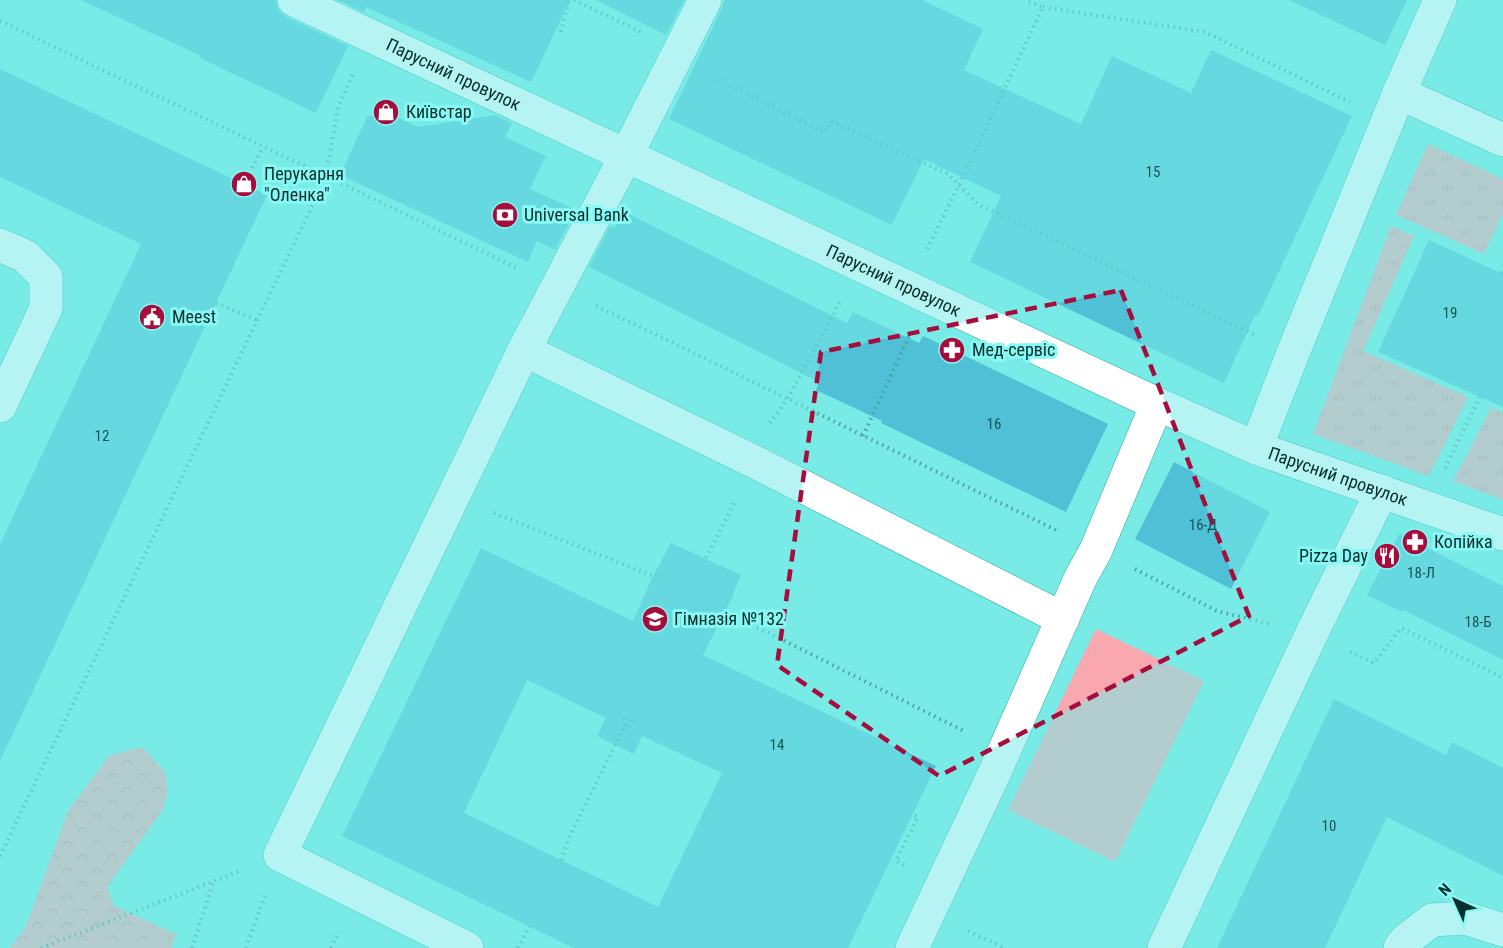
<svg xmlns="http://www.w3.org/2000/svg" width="1503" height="948" viewBox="0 0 1503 948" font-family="'Roboto Condensed',sans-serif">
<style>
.grass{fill:url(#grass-tufts)}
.forest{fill:url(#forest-crowns)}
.park{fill:#faa8b0}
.building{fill:#50c0d6;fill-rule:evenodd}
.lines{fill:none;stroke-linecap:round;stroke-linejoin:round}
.minor-casing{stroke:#25a5a2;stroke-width:34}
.path{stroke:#4ca09d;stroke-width:4;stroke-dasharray:1.5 4.5;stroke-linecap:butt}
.minor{stroke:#fff;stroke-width:33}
.marked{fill:none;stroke:#a60d3d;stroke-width:4.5;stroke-dasharray:12 8;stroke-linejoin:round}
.labels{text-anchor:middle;stroke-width:6;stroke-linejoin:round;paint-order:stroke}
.number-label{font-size:15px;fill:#195257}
.street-label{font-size:18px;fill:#072e2d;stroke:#87f9f5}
.poi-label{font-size:18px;fill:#072e2d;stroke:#87f9f5;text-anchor:start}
</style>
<defs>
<pattern id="grass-tufts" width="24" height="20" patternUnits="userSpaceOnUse" patternTransform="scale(1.5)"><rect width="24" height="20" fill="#faa8b0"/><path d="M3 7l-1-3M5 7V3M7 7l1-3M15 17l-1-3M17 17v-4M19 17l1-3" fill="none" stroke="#d59198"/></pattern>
<pattern id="forest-crowns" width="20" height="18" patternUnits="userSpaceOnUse" patternTransform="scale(1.5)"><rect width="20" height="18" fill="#faa8b0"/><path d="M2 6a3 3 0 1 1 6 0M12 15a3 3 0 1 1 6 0" fill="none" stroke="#d59198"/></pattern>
</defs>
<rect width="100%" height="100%" fill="#79ebe7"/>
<g class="grass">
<polygon points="1428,144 1503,179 1503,214 1484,254 1396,215"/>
<polygon points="1391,226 1414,236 1363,351 1468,397 1429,476 1313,434"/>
<polygon points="1491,408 1503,412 1503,500 1453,481"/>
</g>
<polygon class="forest" points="142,747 165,772 168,790 163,810 107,887 114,906 176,934 172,948 10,948 26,926 68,811 109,756"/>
<polygon class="park" points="1096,629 1204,681 1115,862 1008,810"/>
<g class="building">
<polygon points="81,0 276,0 278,10 286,17 348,46 316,113 200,58 201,56"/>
<polygon points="338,0 570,0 531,82 366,7 364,12"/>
<polygon points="596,0 684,0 666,35"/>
<polygon points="724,0 922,0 983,29 964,70 1081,124 1112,56 1191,93 1211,50 1352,116 1258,316 1255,315 1224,383 970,262 1001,196 924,159 892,225 669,119 722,8"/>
<polygon points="1289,0 1407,0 1385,45"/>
<polygon points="0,69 267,195 0,761 0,544 141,244 0,177"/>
<polygon points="386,112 418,127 495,115 512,123 505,137 546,156 530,189 576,210 555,250 537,241 528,262 340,175 367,117"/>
<polygon points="623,211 847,323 853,312 919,343 923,336 1108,424 1066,512 881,423 882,421 816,390 819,382 589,267 610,226 615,228"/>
<polygon points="1429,240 1503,274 1503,407 1378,352"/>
<polygon points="1174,462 1270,512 1231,589 1135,539"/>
<polygon points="1399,534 1503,586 1503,660 1403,610 1402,612 1367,595"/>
<path d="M671,543L741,575L733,593L734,594L703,655L936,766L848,948H574L342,836L481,548L633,621L653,576ZM527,680L606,718L597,736L634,754L642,736L722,773L658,907L464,813Z"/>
<polygon points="1334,699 1446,755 1452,742 1503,768 1503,876 1387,817 1325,948 1217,948"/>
</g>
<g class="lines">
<defs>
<g id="minor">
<path id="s1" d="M294,0L1157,404L1256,448L1503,534"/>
<polyline points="1399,93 1503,140"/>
<polyline points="0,245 25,256 46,277 46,308 0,406"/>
<polyline points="524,350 755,462 1063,619"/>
<polyline points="1256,448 1293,353 1399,93 1440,0"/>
<polyline points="467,948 280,855 524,350 626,156 705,0"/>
<polyline points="912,948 994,774 1080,579 1096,550 1157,404"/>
<polyline points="1164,948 1311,635 1382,491"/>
<polyline points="1400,948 1406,940 1432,920 1465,918 1503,930"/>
</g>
</defs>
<use href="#minor" class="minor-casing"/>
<g class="path">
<polyline points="574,0 641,32"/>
<polyline points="1043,7 1205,32 1350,102"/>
<path d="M0,21C173,104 346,185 519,269"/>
<polyline points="561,32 569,0"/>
<polyline points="714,77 825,133 831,121 948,174 978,204 1255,335"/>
<polyline points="244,184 263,147"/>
<polyline points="927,249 959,185 1043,7 1025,0"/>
<polyline points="1501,273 1503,269"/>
<polyline points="216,303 257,320"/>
<path d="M596,306C751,380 904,456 1058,531"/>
<polyline points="770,423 788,398 840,302"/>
<polyline points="863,436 910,334"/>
<polyline points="1445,468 1480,397"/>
<polyline points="494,513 653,576"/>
<polyline points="706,558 735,501"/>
<polyline points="1135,569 1217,611 1269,624"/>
<polyline points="725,611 966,732"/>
<polyline points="1350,652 1374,663 1401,628 1503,678"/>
<polyline points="625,726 625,716"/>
<polyline points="0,856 326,177 338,107 353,74"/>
<polyline points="561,860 569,838 621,733 625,727 633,720"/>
<polyline points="904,865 896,861 918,817 913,814"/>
<polyline points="968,931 1005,948"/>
<polyline points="41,948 240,871"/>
<polyline points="192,948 213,883"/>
<polyline points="246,948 265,895"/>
<polyline points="331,948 339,931"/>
<polyline points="518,948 529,926"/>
</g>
<use href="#minor" class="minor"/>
</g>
<path d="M0 0H1503V948H0ZM1121,290L1249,616L939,776L777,665L821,352Z" fill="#79ebe7" fill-opacity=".55" fill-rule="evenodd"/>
<path class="marked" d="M1121,290L1249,616L939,776L777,665L821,352Z"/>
<defs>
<symbol id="shop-disc" viewBox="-11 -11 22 22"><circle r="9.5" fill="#a60d3d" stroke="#87f9f5"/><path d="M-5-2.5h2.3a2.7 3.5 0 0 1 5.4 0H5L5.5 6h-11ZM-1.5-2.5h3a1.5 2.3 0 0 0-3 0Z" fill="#fff"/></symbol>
<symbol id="bank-disc" viewBox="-11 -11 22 22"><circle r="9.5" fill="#a60d3d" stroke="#87f9f5"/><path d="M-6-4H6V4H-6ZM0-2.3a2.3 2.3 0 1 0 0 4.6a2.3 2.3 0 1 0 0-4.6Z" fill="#fff"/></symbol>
<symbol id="civic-disc" viewBox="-11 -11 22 22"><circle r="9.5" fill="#a60d3d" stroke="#87f9f5"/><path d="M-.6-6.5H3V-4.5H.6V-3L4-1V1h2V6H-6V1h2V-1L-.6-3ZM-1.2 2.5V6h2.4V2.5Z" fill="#fff"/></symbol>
<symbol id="pharmacy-disc" viewBox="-11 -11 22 22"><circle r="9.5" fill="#a60d3d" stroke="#87f9f5"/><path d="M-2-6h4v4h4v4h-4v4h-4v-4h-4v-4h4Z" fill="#fff"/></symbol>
<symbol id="restaurant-disc" viewBox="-11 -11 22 22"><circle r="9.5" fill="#a60d3d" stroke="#87f9f5"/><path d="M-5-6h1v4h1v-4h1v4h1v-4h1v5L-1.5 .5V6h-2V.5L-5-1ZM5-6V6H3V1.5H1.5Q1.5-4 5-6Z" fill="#fff"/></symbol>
<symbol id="school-disc" viewBox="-11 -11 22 22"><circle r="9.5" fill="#a60d3d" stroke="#87f9f5"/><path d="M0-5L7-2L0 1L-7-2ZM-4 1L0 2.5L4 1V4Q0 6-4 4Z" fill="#fff"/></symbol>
</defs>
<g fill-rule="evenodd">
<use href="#shop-disc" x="371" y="97" width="30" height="30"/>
<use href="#shop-disc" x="229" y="169" width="30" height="30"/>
<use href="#bank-disc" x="490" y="200" width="30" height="30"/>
<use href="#civic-disc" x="137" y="302" width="30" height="30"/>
<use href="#pharmacy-disc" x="937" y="335" width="30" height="30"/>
<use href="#pharmacy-disc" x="1400" y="527" width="30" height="30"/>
<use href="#restaurant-disc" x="1372" y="541" width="30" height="30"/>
<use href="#school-disc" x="640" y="604" width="30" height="30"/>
</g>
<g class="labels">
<g class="number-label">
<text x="1153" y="177">15</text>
<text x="1450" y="318">19</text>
<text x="994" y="429">16</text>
<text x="102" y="441">12</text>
<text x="1203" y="530">16-Д</text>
<text x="1421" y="578">18-Л</text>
<text x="1478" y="627">18-Б</text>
<text x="777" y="750">14</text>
<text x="1329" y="831">10</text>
</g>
<g class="street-label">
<text dy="6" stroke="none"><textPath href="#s1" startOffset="176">Парусний провулок</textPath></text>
<text dy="6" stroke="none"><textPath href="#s1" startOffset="662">Парусний провулок</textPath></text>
<text dy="6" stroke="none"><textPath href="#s1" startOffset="1148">Парусний провулок</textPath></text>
</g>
<g class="poi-label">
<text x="406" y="118">Київстар</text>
<text x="264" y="180">Перукарня<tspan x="264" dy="21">"Оленка"</tspan></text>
<text x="524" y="221">Universal Bank</text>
<text x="172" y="323">Meest</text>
<text x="972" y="356">Мед-сервіс</text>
<text x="1434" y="548">Копійка</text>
<text x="1368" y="562" text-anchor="end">Pizza Day</text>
<text x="674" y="625">Гімназія №132</text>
</g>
</g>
<g transform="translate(1455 900) rotate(315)" stroke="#87f9f5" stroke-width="4.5" paint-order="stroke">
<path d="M0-4.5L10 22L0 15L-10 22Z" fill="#072e2d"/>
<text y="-9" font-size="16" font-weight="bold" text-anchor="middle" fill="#072e2d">N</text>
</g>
</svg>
